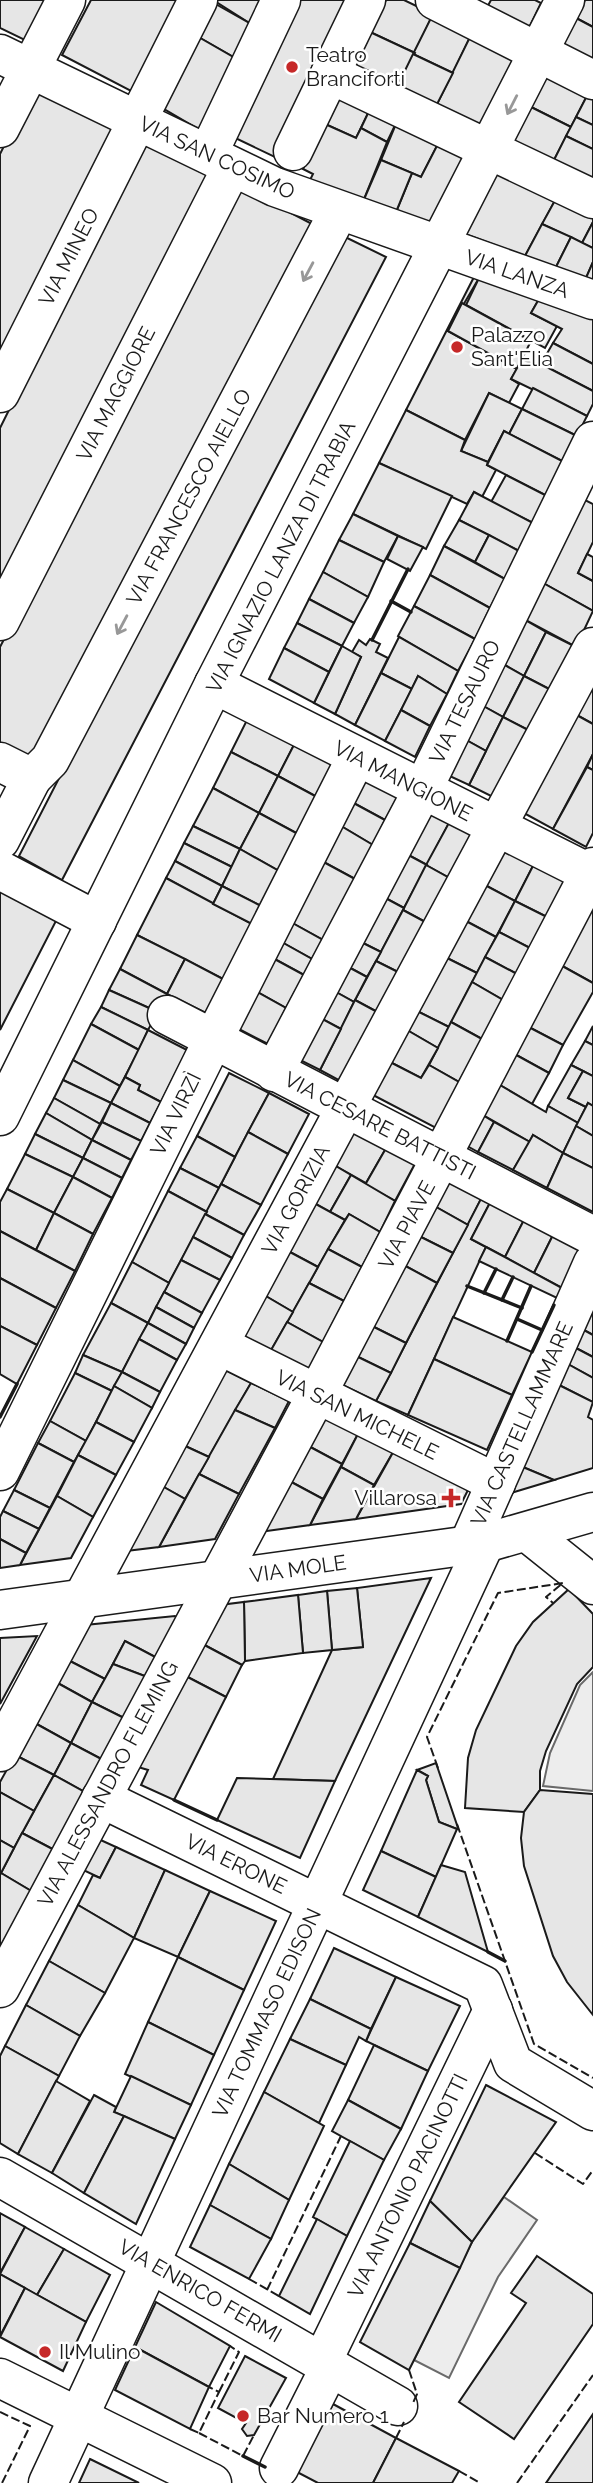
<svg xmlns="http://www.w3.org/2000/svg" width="593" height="2483" viewBox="0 0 593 2483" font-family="Raleway,sans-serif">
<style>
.built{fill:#ededed;stroke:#6a6a6a;stroke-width:2}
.building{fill:#e6e6e6;stroke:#1a1a1a;stroke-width:2}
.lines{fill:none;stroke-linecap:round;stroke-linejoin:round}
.minor-casing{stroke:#1a1a1a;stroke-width:41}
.major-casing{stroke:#1a1a1a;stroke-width:41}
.minor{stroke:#fff;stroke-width:38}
.major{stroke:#fff;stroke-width:38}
.fence{stroke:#1a1a1a;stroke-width:2;stroke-dasharray:9 3.5;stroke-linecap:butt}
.wall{stroke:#1a1a1a;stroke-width:3.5}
.oneway{stroke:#989898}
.poi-dot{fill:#c62828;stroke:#fff;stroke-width:2.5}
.labels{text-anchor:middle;stroke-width:5;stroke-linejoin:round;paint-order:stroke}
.poi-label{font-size:21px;fill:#1a1a1a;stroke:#fff;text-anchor:start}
.street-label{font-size:21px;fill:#1a1a1a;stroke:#fff}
</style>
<rect width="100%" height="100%" fill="#fff"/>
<g class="built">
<polygon points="593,1672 593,1791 543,1786 550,1753 580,1685"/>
<polygon points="504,2197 537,2220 498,2277 449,2378 414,2360 472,2242"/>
</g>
<g class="building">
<polygon points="0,0 54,0 33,44 0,28"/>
<polygon points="91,0 179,0 131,91 62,55"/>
<polygon points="213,0 262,0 251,24"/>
<polygon points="294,0 355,0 279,159 229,135"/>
<polygon points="386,0 404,0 433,14 415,53 370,32"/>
<polygon points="491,0 535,0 541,3 526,34 484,13"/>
<polygon points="585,0 593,0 593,27 576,18"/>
<polygon points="212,2 251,24 235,58 195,35"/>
<polygon points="433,14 472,33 453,73 413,54"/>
<polygon points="576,18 593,27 593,66 560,48"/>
<polygon points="370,32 415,53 395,91 352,70"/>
<polygon points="472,33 516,54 477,131 434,110"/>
<polygon points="195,35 235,58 200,130 159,106"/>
<polygon points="413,54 453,73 434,110 395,91"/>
<polygon points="549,69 590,90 571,127 531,107"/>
<polygon points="33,88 117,130 0,366 0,154"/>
<polygon points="590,90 593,91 593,125 576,117"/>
<polygon points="342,92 371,107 356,138 325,124"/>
<polygon points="371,107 398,119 387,142 361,128"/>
<polygon points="531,107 571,127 553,162 512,142"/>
<polygon points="576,117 593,125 593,149 566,136"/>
<polygon points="398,119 441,138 421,177 381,160"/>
<polygon points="325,124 356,138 361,128 387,142 362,204 309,182 313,174 303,169"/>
<polygon points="566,136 593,149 593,182 553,162"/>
<polygon points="441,138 468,151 429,231 394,217 412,173 421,177"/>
<polygon points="143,141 210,174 0,597 0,428"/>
<polygon points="381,160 412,173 394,217 362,204"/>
<polygon points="500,166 558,195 525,256 465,234"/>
<polygon points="241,187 316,226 32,767 0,750 0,647"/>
<polygon points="558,195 593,213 593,222 582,243 542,224"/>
<polygon points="593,222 593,248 582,243"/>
<polygon points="542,224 571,237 556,267 525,256"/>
<polygon points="339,234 386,257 62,880 19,856"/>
<polygon points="571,237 593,248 593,262 586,278 556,267"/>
<polygon points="593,262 593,281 586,278"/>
<polygon points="474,277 479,278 448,331 517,369 511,379 519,384 509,403 489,393 465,440 406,410"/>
<polygon points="479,278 539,299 531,313 557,326 545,348 466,305"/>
<polygon points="539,299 593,318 593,364 553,343 562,329 531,313"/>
<polygon points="462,303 531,341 517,369 448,331"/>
<polygon points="553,343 593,364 593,391 541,364"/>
<polygon points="522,359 539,367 541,364 593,391 593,404 587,416 511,379"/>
<polygon points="533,388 587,416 577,436 522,409"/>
<polygon points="489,393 522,409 509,434 504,431 488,462 461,451"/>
<polygon points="522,409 577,436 564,462 509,434"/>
<polygon points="406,410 465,440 461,451 488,462 487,465 496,470 482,497 474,492 467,504 379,463"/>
<polygon points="504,431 564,462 547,496 487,465"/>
<polygon points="379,463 452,496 426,549 353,514"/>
<polygon points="506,475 547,496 533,523 491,502"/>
<polygon points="474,492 533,523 519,551 459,520"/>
<polygon points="577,496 593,504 593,542 578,573 593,581 593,611 536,579"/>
<polygon points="353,514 398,536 384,562 339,540"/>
<polygon points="459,520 489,535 475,562 444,546"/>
<polygon points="489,535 519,551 505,579 475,562"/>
<polygon points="398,536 423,547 410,571 387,559"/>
<polygon points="339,540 384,562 368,597 323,572"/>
<polygon points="444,546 505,579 490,608 430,575"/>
<polygon points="587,554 593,557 593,581 578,573"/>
<polygon points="323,572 368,597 354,623 309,599"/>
<polygon points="430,575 490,608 475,639 414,606"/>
<polygon points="536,579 593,611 576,647 518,616"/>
<polygon points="309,599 354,623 342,646 297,623"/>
<polygon points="414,606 475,639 458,671 398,636"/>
<polygon points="518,616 546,632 524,676 496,660"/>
<polygon points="297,623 342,646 329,672 284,648"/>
<polygon points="546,632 576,647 553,691 524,676"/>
<polygon points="399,637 458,671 447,694 418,676 412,689 381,673"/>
<polygon points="370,639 380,644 376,652 388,658 355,725 335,714 361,657 352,652 359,640 366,645"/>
<polygon points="342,646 361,657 335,714 314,703"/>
<polygon points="284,648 329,672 314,703 269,679"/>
<polygon points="496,660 524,676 503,717 476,702"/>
<polygon points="381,673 412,689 385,741 355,725"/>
<polygon points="418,676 447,694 430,726 401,710"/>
<polygon points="524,676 553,691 532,732 503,717"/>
<polygon points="593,676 593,724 573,713"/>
<polygon points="476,702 503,717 486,751 459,736"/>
<polygon points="401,710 430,726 415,757 385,741"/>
<polygon points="573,713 593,724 593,754 553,829 522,812"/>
<polygon points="250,714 297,739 278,776 231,752"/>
<polygon points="503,717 532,732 497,799 469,785"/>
<polygon points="459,736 486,751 469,785 441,772"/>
<polygon points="297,739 335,760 317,797 278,776"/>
<polygon points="231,752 278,776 259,813 213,788"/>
<polygon points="593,754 593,770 587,767"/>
<polygon points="587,767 593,770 593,833 586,847 553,829"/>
<polygon points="362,773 400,793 385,820 348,800"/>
<polygon points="278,776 317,797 298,834 259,813"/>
<polygon points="213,788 259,813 240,849 193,826"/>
<polygon points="348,800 385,820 373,845 336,823"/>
<polygon points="422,806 450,821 427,865 399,850"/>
<polygon points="259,813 298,834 279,871 240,849"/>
<polygon points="450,821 477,835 453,880 426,865"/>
<polygon points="336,823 373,845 355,879 318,859"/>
<polygon points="193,826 240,849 232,867 184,843"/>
<polygon points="184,843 232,867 222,886 175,861"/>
<polygon points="503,846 535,862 515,901 483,884"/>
<polygon points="240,849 279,871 261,906 222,886"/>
<polygon points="399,850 427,865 404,908 376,893"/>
<polygon points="318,859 355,879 323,940 287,920"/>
<polygon points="175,861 222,886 213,904 166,878"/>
<polygon points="535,862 567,878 547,917 515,901"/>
<polygon points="426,865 453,880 429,924 403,910"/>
<polygon points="166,878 252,924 223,979 137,935"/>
<polygon points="483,884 515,901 496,937 464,920"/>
<polygon points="222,886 261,906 252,924 213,904"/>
<polygon points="0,887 58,917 0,1030"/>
<polygon points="593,892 593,983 555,962"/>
<polygon points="376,893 404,908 381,952 353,938"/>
<polygon points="515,901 547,917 530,948 499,932"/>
<polygon points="403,910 429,924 402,974 376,961"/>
<polygon points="287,920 323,940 312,959 278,940"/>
<polygon points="464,920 496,937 477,973 445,957"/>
<polygon points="499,932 530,948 517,974 485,957"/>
<polygon points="137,935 185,959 167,994 120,969"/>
<polygon points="353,938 381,952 367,977 341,963"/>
<polygon points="278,940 312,959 304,975 269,956"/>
<polygon points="269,956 304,975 286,1008 252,989"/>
<polygon points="445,957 477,973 449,1027 417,1011"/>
<polygon points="485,957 517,974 503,1000 472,982"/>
<polygon points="185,959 223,979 206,1013 167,994"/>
<polygon points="376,961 402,974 381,1014 355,1000"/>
<polygon points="555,962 593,983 593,992 563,1045 523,1024"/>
<polygon points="341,963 367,977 354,1002 327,987"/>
<polygon points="120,969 167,994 158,1012 109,990"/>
<polygon points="472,982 503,1000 482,1039 451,1022"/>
<polygon points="327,987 354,1002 341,1029 313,1014"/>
<polygon points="252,989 286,1008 268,1044 233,1026"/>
<polygon points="109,990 158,1012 148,1030 101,1007"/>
<polygon points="355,1000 381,1014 344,1083 320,1070"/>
<polygon points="101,1007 148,1030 139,1050 91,1024"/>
<polygon points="417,1011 449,1027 438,1048 407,1030"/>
<polygon points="313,1014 341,1029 320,1070 292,1056"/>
<polygon points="451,1022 482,1039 459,1082 429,1065"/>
<polygon points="91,1024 139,1050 120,1086 73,1060"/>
<polygon points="523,1024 563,1045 549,1073 509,1051"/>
<polygon points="593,1026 593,1045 585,1041"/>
<polygon points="148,1030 187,1050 161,1102 138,1090 140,1085 125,1077"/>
<polygon points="407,1030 438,1048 421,1078 390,1062"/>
<polygon points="585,1041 593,1045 593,1076 571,1065"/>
<polygon points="509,1051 549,1073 532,1104 493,1081"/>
<polygon points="73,1060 120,1086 111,1103 63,1080"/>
<polygon points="390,1062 421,1078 429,1065 459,1082 436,1128 373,1095"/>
<polygon points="571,1065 583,1071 568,1098 586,1107 578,1123 548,1106"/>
<polygon points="583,1071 593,1076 593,1106 588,1103 586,1107 568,1098"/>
<polygon points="229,1073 269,1093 235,1157 197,1136"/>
<polygon points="125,1077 140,1085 138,1090 161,1102 150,1123 111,1103"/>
<polygon points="63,1080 111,1103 100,1124 54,1098"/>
<polygon points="493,1081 546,1112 548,1106 578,1123 563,1153 533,1135 530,1142 476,1111"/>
<polygon points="269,1093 309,1114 288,1154 248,1132"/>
<polygon points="54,1098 100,1124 92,1140 46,1113"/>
<polygon points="111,1103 150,1123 141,1141 102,1122"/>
<polygon points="588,1103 593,1106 593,1136 576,1126"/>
<polygon points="476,1111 494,1122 478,1152 460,1142"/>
<polygon points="46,1113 92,1140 83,1158 35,1134"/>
<polygon points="102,1122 141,1141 131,1160 92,1140"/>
<polygon points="494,1122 530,1142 513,1170 478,1152"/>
<polygon points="356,1125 389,1143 366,1183 334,1165"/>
<polygon points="576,1126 593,1136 593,1168 563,1153"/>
<polygon points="248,1132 288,1154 261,1205 221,1184"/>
<polygon points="35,1134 83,1158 73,1177 25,1154"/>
<polygon points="533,1135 563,1153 547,1188 513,1170"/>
<polygon points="197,1136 235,1157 219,1188 180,1168"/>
<polygon points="92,1140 131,1160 122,1178 83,1158"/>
<polygon points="389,1143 418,1158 395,1201 365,1185"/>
<polygon points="563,1153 593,1168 593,1212 547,1188"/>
<polygon points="25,1154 73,1177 54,1213 7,1189"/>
<polygon points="83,1158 122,1178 112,1198 73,1177"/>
<polygon points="334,1165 351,1175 330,1212 314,1203"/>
<polygon points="180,1168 219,1188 207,1212 168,1191"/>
<polygon points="445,1172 484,1193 468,1225 429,1203"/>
<polygon points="351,1175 395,1201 380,1232 349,1214 345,1220 330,1212"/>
<polygon points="73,1177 112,1198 93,1234 54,1213"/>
<polygon points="221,1184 261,1205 244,1235 205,1214"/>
<polygon points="7,1189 54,1213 36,1250 0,1231 0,1202"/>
<polygon points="168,1191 207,1212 169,1283 132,1262"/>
<polygon points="484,1193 493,1197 471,1239 486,1247 408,1415 376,1401"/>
<polygon points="493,1197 526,1216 505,1257 471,1239"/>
<polygon points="314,1203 345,1220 318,1267 288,1251"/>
<polygon points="429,1203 468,1225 453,1253 413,1233"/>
<polygon points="54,1213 93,1234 75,1271 36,1250"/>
<polygon points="205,1214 244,1235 232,1258 193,1237"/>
<polygon points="349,1214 380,1232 362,1267 328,1249"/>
<polygon points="526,1216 555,1231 534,1273 505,1257"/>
<polygon points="0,1231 75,1271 56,1308 0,1278"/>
<polygon points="555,1231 581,1246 562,1288 534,1273"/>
<polygon points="413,1233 453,1253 437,1283 398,1262"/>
<polygon points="193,1237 232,1258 220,1280 181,1260"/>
<polygon points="486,1247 562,1288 557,1298 479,1261"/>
<polygon points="328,1249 362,1267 344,1301 309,1283"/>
<polygon points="288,1251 318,1267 293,1312 264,1295"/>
<polygon points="181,1260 220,1280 202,1313 164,1292"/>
<polygon points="132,1262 169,1283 148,1323 111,1303"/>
<polygon points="398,1262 437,1283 406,1343 366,1323"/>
<polygon points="0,1278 56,1308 37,1345 0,1326"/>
<polygon points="309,1283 344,1301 323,1342 287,1322"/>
<polygon points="164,1292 202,1313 194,1328 156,1307"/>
<polygon points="264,1295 293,1312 270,1352 241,1338"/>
<polygon points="111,1303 148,1323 122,1372 83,1355"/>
<polygon points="156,1307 194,1328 186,1344 148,1323"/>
<polygon points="593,1308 593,1335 582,1329"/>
<polygon points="453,1317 532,1352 512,1395 434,1359"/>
<polygon points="287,1322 323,1342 308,1372 270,1352"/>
<polygon points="148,1323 186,1344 177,1360 139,1339"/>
<polygon points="366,1323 406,1343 391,1373 350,1353"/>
<polygon points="0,1326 37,1345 17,1384 0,1374"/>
<polygon points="582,1329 593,1335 593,1357 574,1347"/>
<polygon points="139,1339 177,1360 160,1392 122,1372"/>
<polygon points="574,1347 593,1357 593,1378 566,1363"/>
<polygon points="350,1353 391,1373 376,1401 336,1382"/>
<polygon points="83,1355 122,1372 112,1391 75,1373"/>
<polygon points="434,1359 512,1395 487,1450 408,1415"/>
<polygon points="566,1363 593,1378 593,1402 557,1384"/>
<polygon points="225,1370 251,1383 209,1457 183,1445"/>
<polygon points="122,1372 160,1392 152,1408 114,1386"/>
<polygon points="75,1373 112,1391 86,1441 50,1421"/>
<polygon points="251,1383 289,1401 275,1428 235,1410"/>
<polygon points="557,1384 593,1402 588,1417 593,1420 593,1468 554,1480 518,1465"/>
<polygon points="114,1386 152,1408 134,1442 96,1422"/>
<polygon points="235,1410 275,1428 239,1494 199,1474"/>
<polygon points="318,1411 360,1430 342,1464 301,1442"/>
<polygon points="50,1421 86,1441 74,1462 38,1443"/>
<polygon points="96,1422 134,1442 116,1475 78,1455"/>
<polygon points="360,1430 396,1447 374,1485 341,1467"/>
<polygon points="301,1442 342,1464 323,1499 282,1477"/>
<polygon points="38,1443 74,1462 50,1508 14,1490"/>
<polygon points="183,1445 209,1457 185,1499 162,1486"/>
<polygon points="396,1447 472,1482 461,1504 356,1519"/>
<polygon points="78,1455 116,1475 93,1517 57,1496"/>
<polygon points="518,1465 554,1480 511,1493"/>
<polygon points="341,1467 374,1485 356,1519 310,1525"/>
<polygon points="199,1474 239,1494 215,1539 159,1547"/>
<polygon points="282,1477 323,1499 310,1525 252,1533"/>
<polygon points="162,1486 185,1499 159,1547 126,1551"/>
<polygon points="14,1490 50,1508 39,1529 3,1511"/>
<polygon points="57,1496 93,1517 71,1558 20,1565"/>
<polygon points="3,1511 39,1529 26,1553 0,1539 0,1517"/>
<polygon points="0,1539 26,1553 20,1565 0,1568"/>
<polygon points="431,1578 335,1781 273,1779 332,1650 363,1647 357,1588"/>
<polygon points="357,1588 363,1647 332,1650 327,1591"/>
<polygon points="569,1589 593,1614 593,1667 577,1684 546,1751 540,1771 540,1790 524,1812 465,1808 468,1758 476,1730 516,1646 533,1622"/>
<polygon points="327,1591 332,1650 303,1653 298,1595"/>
<polygon points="298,1595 303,1653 245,1661 244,1602"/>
<polygon points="244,1602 245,1661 242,1665 195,1640 212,1606"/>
<polygon points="175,1616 179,1621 159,1659 125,1641 105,1679 66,1659 85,1625"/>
<polygon points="37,1636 0,1704 0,1638"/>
<polygon points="195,1640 242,1665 226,1697 178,1672"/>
<polygon points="125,1641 159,1659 150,1678 113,1664"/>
<polygon points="66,1659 105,1679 92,1702 54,1681"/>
<polygon points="113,1664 150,1678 128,1720 92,1702"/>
<polygon points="178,1672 226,1697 174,1800 141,1785 148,1770 131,1765"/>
<polygon points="54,1681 92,1702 71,1743 33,1722"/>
<polygon points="92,1702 128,1720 107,1762 71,1743"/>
<polygon points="33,1722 71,1743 54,1775 15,1755"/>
<polygon points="71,1743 107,1762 90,1795 54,1775"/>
<polygon points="15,1755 54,1775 34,1811 0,1792 0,1782"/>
<polygon points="436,1763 458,1828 457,1829 439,1822 426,1780 428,1776 417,1770"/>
<polygon points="417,1770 428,1776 426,1780 439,1822 457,1829 436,1877 381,1851"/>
<polygon points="54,1775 90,1795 60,1853 22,1833"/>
<polygon points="237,1778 335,1781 300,1858 217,1820"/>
<polygon points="540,1790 593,1794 593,2015 567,1982 553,1956 524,1866 521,1838 524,1812"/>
<polygon points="0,1792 34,1811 14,1848 0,1840"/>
<polygon points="22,1833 60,1853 38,1895 1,1873"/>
<polygon points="94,1837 116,1847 100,1878 77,1867"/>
<polygon points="0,1840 14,1848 1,1873 0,1873"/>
<polygon points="116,1847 165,1870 134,1938 78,1905 93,1875 100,1878"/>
<polygon points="381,1851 436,1877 418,1917 363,1890"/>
<polygon points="441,1865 465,1872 488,1952 418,1917"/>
<polygon points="165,1870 210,1891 178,1957 134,1938"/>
<polygon points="1,1873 38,1895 0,1951 0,1875"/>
<polygon points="210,1891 276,1921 244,1990 178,1957"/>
<polygon points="78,1905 134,1938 105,1993 49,1961"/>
<polygon points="334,1948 396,1977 371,2029 310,1999"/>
<polygon points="178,1957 244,1990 214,2055 148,2022"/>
<polygon points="49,1961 105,1993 80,2036 26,2005"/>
<polygon points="396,1977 460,2006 428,2071 366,2041"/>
<polygon points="310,1999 371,2029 366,2041 359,2037 346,2065 290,2039"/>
<polygon points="26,2005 80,2036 59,2076 5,2046"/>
<polygon points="148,2022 214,2055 191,2105 125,2074"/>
<polygon points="290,2039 346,2065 319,2123 264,2092"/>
<polygon points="374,2045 428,2071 401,2129 348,2100"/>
<polygon points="5,2046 59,2076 18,2154 0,2143 0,2056"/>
<polygon points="131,2076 191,2105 175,2139 114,2112"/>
<polygon points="56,2081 90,2101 52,2173 18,2154"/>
<polygon points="486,2085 556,2122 472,2242 430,2201"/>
<polygon points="264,2092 324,2126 289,2200 229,2164"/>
<polygon points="94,2095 116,2107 114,2112 124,2116 84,2193 52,2173"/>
<polygon points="348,2100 401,2129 384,2160 332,2131"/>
<polygon points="124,2116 175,2139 136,2224 84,2193"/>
<polygon points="350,2141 384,2160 347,2236 313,2217"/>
<polygon points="229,2164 289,2200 271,2239 210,2205"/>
<polygon points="430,2201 472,2242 460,2268 410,2243"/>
<polygon points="210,2205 271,2239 249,2279 190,2247"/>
<polygon points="0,2213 25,2227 0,2273"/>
<polygon points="317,2219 347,2236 310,2314 279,2296"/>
<polygon points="25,2227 64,2249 37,2295 0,2274"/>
<polygon points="410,2243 460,2268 409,2370 360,2342"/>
<polygon points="64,2249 110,2275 86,2322 37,2295"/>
<polygon points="537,2256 593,2294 593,2324 514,2439 459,2402 526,2303 511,2293"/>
<polygon points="0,2274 25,2288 0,2336"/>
<polygon points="25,2288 86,2322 63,2371 0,2337"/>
<polygon points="156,2302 230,2346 209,2387 135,2347"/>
<polygon points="135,2347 209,2387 190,2429 115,2390"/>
<polygon points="245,2356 286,2378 254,2435 247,2436 242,2429 246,2423 218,2408"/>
<polygon points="333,2404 396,2438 373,2483 318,2483 297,2472"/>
<polygon points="593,2414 593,2483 546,2483"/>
<polygon points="396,2438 459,2471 452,2483 373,2483"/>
<polygon points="90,2459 139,2483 79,2483"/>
</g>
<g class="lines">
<defs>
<g id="minor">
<polyline points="435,0 593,80"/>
<polyline points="0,54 275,187 593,300"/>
<polyline points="330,74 593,199"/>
<polyline points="0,128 66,0"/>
<polyline points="293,151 366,0"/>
<polyline points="208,154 281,0"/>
<polyline points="0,393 198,0"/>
<polyline points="0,621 232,167"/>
<polyline points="214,684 593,875"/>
<polyline points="0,762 32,778 0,840"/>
<polyline points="32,778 50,760 339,211"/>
<polyline points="0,870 97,921"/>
<polyline points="167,1015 593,1236"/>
<polyline points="274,1072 422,791 593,441"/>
<polyline points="0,1116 214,684 565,0"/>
<polyline points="219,1345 496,1483"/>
<polyline points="0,1471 213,1040 356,758"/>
<polyline points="528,1533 593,1585"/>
<polyline points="468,1546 593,1263"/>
<polyline points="0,1610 485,1543 593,1512"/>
<polyline points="0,1752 593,647"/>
<polyline points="101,1798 483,1985 513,2063 593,2111"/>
<polyline points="0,1988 316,1396 593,867"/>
<polyline points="0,2177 398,2406"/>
<polyline points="322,2362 493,2010"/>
<polyline points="279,2468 330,2367"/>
<polyline points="48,2483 485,1543"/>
</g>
<polyline id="major" points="0,2378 212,2483"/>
</defs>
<use href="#minor" class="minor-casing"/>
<use href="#major" class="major-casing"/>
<use href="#minor" class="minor"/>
<use href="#major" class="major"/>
<g class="fence">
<polyline points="438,1768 427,1737 498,1593 563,1583 546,1597 553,1603"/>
<polyline points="457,1824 534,2044 593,2078"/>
<polyline points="535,2153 583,2184 593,2170"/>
<polyline points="249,2279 279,2296"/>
<polyline points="267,2290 341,2136"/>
<polyline points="409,2370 417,2394 413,2403"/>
<polyline points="219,2392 239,2352 230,2346"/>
<polyline points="0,2412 30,2426 2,2483"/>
<polyline points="190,2429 199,2433 219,2392 209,2387"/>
<polyline points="199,2433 243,2456 254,2435"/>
<polyline points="396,2438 404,2422"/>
<polyline points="459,2471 480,2483"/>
<polyline points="517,2483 593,2375"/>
</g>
<g class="wall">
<polyline points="391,601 411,612"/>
<polyline points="372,640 408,569"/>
<polyline points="467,1286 522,1308"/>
<polyline points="484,1293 496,1269"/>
<polyline points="502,1300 513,1277"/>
<polyline points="517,1319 542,1330"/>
<polyline points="507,1341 531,1286"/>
<polyline points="532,1352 554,1305"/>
<polyline points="0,1417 17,1384"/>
<polyline points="174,1800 217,1820"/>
<polyline points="488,1952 505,1961"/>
<polyline points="243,2456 265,2467"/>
</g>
</g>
<defs><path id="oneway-shaft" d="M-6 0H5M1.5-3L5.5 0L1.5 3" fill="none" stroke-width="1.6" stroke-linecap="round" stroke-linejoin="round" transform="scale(1.75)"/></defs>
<g class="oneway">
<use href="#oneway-shaft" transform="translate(512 105) rotate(117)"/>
<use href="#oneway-shaft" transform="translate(308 272) rotate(118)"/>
<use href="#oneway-shaft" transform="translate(122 625) rotate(118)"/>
</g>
<g class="poi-dot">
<circle cx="292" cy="67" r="7"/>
<circle cx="457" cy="347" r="7"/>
<path d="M447.5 1487.5h7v7h7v7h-7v7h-7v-7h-7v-7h7z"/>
<circle cx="45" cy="2352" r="7"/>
<circle cx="243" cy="2416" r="7"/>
</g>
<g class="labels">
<g class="poi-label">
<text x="306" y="62">Teatro<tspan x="306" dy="24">Branciforti</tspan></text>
<text x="471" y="342">Palazzo<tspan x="471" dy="24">Sant'Elia</tspan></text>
<text x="437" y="1505" text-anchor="end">Villarosa</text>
<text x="59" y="2359">Il Mulino</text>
<text x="257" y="2423">Bar Numero 1</text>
</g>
<g class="street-label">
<text transform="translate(217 158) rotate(25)" y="7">VIA SAN COSIMO</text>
<text transform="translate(69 257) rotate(-63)" y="7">VIA MINEO</text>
<text transform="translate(517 274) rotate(19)" y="7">VIA LANZA</text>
<text transform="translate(116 394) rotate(-63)" y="7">VIA MAGGIORE</text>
<text transform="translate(189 497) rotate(-62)" y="7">VIA FRANCESCO AIELLO</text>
<text transform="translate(281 557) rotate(-63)" y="7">VIA IGNAZIO LANZA DI TRABIA</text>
<text transform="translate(465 702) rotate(-64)" y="7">VIA TESAURO</text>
<text transform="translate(403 781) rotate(27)" y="7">VIA MANGIONE</text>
<text transform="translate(176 1114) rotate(-64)" y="7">VIA VIRZÌ</text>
<text transform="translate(380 1126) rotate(27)" y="7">VIA CESARE BATTISTI</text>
<text transform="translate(296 1200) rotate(-62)" y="7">VIA GORIZIA</text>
<text transform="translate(407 1225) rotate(-62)" y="7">VIA PIAVE</text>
<text transform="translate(357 1415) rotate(26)" y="7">VIA SAN MICHELE</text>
<text transform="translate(522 1424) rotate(-66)" y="7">VIA CASTELLAMMARE</text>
<text transform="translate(298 1569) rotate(-8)" y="7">VIA MOLE</text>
<text transform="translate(108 1784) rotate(-62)" y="7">VIA ALESSANDRO FLEMING</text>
<text transform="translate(236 1864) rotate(26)" y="7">VIA ERONE</text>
<text transform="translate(267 2013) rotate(-65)" y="7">VIA TOMMASO EDISON</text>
<text transform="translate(408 2186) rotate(-64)" y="7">VIA ANTONIO PACINOTTI</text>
<text transform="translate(200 2291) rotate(30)" y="7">VIA ENRICO FERMI</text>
</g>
</g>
</svg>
